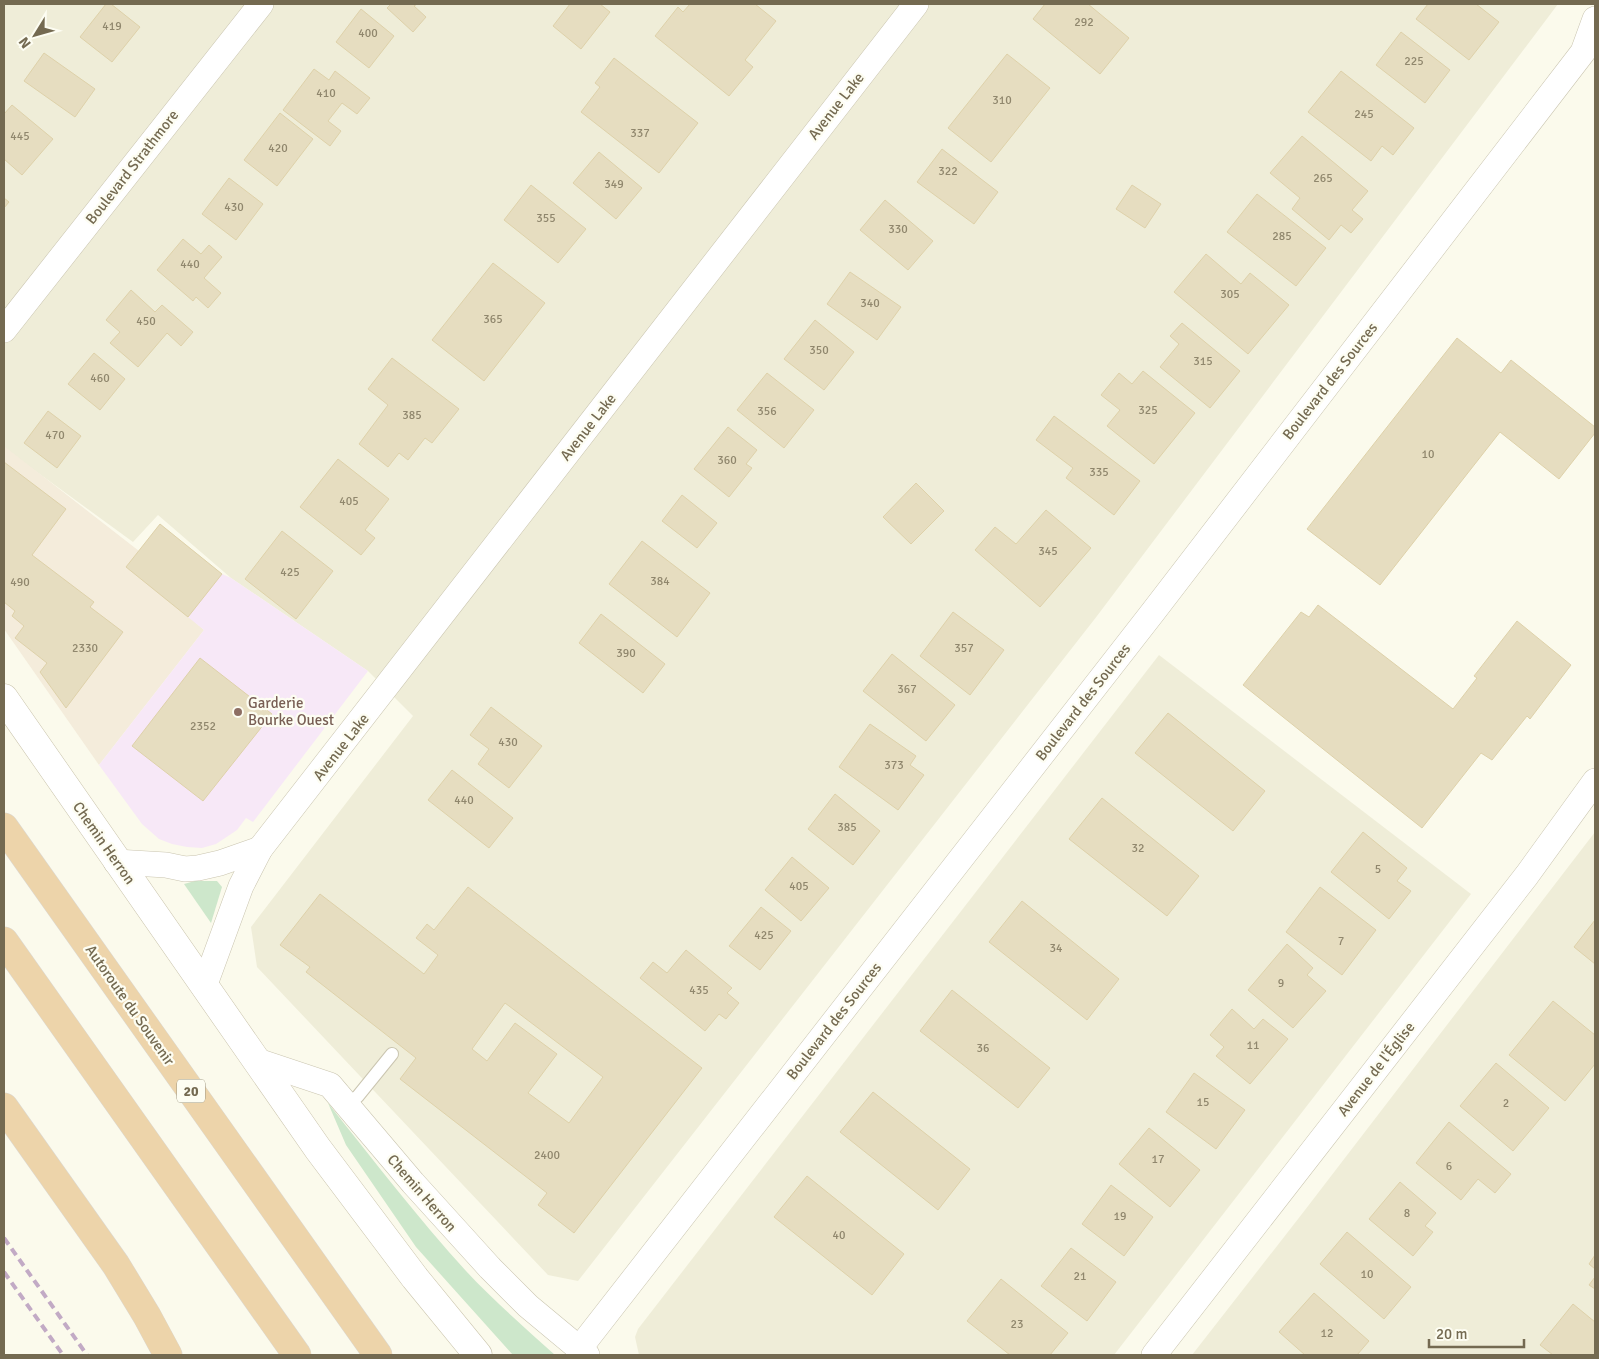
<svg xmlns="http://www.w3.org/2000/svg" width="1599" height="1359" viewBox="0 0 1599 1359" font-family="Signika,sans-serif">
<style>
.residential{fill:#efedd8}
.commercial{fill:#f4ecdb}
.education{fill:#f7e8f7}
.green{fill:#cde7cb}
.building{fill:#e6ddc0;stroke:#ded1a9;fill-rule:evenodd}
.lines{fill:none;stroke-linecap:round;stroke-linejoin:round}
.service-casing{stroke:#cac5b0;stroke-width:14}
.minor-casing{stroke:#cac5b0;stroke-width:26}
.secondary-casing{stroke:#cac4ac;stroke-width:29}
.motorway-casing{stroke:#dbd8d2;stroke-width:29}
.service{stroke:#fff;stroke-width:12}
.minor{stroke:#fff;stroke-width:25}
.secondary{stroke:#fff;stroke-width:28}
.motorway{stroke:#edd4aa;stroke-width:28}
.rail{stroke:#c2aac5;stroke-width:4;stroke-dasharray:8 5;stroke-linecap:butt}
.education-dot{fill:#8d6e63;stroke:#fdfdf2;stroke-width:2}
.labels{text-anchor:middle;stroke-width:4.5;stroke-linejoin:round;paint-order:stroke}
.number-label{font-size:12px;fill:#90876d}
.shield{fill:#fdfdf2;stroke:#9d9681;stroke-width:1}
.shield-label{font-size:14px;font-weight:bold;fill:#746a51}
.street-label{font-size:15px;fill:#746a51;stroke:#fdfdf2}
.education-label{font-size:15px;fill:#785e54;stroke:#fdfdf2;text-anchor:start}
</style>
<rect width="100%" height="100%" fill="#fbfaec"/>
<g class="residential">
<polygon points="4,4 1558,4 1097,616 578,1281 548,1275 257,967 251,927 413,716 368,671 231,578 158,515 133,542 4,448"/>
<polygon points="1159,655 1471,894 1114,1355 639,1355 635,1337 638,1329"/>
<polygon points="1595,832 1595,1355 1192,1355 1305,1210"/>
</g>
<polygon class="commercial" points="4,446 139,551 160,524 222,574 189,617 204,630 99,765 4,629"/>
<polygon class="education" points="222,574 231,578 368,671 253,822 246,818 237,830 216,844 202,848 187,847 172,844 159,839 142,824 99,765 204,630 188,617"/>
<g class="green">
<polygon points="195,881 217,881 222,887 211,923 184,884"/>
<path d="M328,1103C373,1160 418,1218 466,1271C494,1301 525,1328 555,1355H513L416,1247L346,1145Z"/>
</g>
<g class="building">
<polygon points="106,4 111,4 140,27 112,62 80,37"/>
<polygon points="391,4 417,4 414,6 426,17 413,32 387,8"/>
<polygon points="570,4 600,4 610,12 581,49 553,26"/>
<polygon points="690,4 755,4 776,21 745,60 753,67 729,96 655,36 678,7 683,12"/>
<polygon points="1045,4 1088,4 1129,38 1100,74 1033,19"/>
<polygon points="1428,4 1476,4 1499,22 1469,60 1416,19"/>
<polygon points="361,9 394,36 369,68 336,42"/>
<polygon points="1401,32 1450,70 1425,103 1376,65"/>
<polygon points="44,53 95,89 75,117 24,81"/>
<polygon points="1007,54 1050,88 991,162 948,128"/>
<polygon points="614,58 698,123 659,173 581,112 600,87 595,83"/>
<polygon points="314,69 329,80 335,71 370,98 357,114 342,103 328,121 341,131 330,146 283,110"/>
<polygon points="1341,71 1414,128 1393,155 1382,146 1371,161 1308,112"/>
<polygon points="12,105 53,139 22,175 4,159 4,114"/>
<polygon points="280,113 313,139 277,186 244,160"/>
<polygon points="1302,136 1368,191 1352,210 1363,219 1351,233 1341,225 1329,240 1292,209 1300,198 1270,173"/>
<polygon points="942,149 998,192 974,224 917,182"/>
<polygon points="599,152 642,188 616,219 573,183"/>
<polygon points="229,178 263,204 236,240 202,214"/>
<polygon points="531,185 586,229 558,263 504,220"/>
<polygon points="1132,185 1161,204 1145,228 1116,209"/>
<polygon points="1257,194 1326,248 1296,286 1227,232"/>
<polygon points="4,198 9,202 4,208"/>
<polygon points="885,200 933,241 908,270 860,230"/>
<polygon points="183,239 201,254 209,245 222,257 204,278 221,293 208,308 196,297 193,301 157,270"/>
<polygon points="1206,254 1241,284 1250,273 1289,305 1248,354 1174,292"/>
<polygon points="493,263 545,303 484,381 432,340"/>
<polygon points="850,272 901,307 877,340 827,304"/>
<polygon points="131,290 155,312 162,305 193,332 181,346 167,333 138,367 110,343 120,332 106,320"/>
<polygon points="815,320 854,352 824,390 784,359"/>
<polygon points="1182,323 1240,371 1210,408 1160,367 1179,344 1170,336"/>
<polygon points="1457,338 1501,373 1511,360 1595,427 1595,433 1559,479 1500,432 1380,585 1307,529"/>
<polygon points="94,353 125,379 100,410 68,384"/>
<polygon points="392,358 459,409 432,443 425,438 408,460 399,453 388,467 359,444 388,405 368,389"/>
<polygon points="1143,371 1195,413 1154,464 1107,426 1120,410 1101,395 1119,373 1132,384"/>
<polygon points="767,373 814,410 784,448 737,410"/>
<polygon points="48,411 81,436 57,468 24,443"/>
<polygon points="1054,416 1140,481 1114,515 1066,478 1073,468 1036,440"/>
<polygon points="728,427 757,450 746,464 752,468 729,497 694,469"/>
<polygon points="338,459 389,499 365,530 375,538 361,555 300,507"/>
<polygon points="4,462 66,509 32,555 94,602 90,607 123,632 66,708 40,672 47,663 15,638 24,626 12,616 15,611 4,602"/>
<polygon points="916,483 944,511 911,544 883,517"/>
<polygon points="682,495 717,523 697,548 662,521"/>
<polygon points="1046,510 1091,548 1040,607 975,550 995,527 1016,544"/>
<polygon points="160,524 222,574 188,617 126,567"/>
<polygon points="282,531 333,571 296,619 245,579"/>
<polygon points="642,541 710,593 677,637 609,584"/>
<polygon points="1318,605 1453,709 1477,678 1474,676 1517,621 1571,665 1530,719 1527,716 1492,760 1481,753 1422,828 1243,685 1301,612 1309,617"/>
<polygon points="953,612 1004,650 970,695 920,656"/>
<polygon points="601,614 665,664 643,693 579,643"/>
<polygon points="892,654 955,705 926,741 863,691"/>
<polygon points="200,658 272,714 203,801 132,746"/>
<polygon points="491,707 542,746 509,788 478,764 489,749 470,735"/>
<polygon points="1168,713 1265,791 1233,831 1135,753"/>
<polygon points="870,724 916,756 910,765 924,775 898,810 839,767"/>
<polygon points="452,770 513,818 489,848 428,800"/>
<polygon points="835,794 880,831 853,865 808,829"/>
<polygon points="1102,798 1199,876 1167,916 1069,839"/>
<polygon points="1363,832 1407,868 1397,881 1411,891 1389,919 1331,872"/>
<polygon points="792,857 829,888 801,921 765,890"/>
<path d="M468,887L702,1068L574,1233L538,1205L547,1193L400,1079L416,1058L306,972L310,967L280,945L320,894L424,974L438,955L416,938L427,924L434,930ZM505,1003L603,1077L569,1123L528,1093L557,1054L515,1023L487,1061L472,1049Z"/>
<polygon points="1320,887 1376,930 1342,975 1286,932"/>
<polygon points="1022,901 1119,979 1087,1020 989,942"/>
<polygon points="761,907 791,931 760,970 729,946"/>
<polygon points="1595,920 1595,964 1574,947"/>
<polygon points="1287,944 1313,968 1307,975 1326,991 1293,1028 1248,990"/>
<polygon points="686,950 732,988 727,993 739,1003 726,1019 719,1014 705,1031 640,978 653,962 667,973"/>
<polygon points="952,990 1050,1068 1018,1108 920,1031"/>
<polygon points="1553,1001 1595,1035 1595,1064 1565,1101 1509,1055"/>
<polygon points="1232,1009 1254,1029 1263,1019 1288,1039 1250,1084 1216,1056 1224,1047 1210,1035"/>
<polygon points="1496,1063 1549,1108 1513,1151 1460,1106"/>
<polygon points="1194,1073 1245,1110 1216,1149 1166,1112"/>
<polygon points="873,1092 970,1169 938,1210 840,1132"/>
<polygon points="1449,1122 1511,1174 1495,1193 1478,1179 1461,1200 1416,1163"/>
<polygon points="1149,1128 1200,1170 1170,1207 1119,1164"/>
<polygon points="807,1176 904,1254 872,1295 774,1217"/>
<polygon points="1400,1182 1436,1213 1425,1226 1433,1232 1413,1256 1369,1219"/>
<polygon points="1111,1185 1153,1217 1124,1256 1082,1224"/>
<polygon points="1347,1232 1411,1287 1384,1319 1320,1264"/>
<polygon points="1071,1248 1116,1282 1087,1321 1041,1286"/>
<polygon points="1595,1255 1595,1269 1589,1264"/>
<polygon points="1595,1277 1595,1289 1589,1285"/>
<polygon points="1001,1279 1068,1333 1050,1355 1010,1355 967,1321"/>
<polygon points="1314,1293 1369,1341 1357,1355 1305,1355 1279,1332"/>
<polygon points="1573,1304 1595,1322 1595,1355 1553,1355 1540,1345"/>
</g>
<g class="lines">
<defs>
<polyline id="service" points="347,1106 358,1096 392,1054"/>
<g id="minor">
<polyline points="4,330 261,4"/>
<polyline points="116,862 166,865 185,869 198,868 220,863 260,849"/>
<polyline points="204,987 241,886 260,849 916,4"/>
<polyline points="255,1060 330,1085 413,1183 490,1268 528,1306 587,1355"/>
<polyline points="579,1349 1153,612 1583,52 1595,19"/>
<polyline points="1154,1355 1527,875 1595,781"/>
</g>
<polyline id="secondary" points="4,698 318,1149 415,1278 478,1355"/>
<g id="motorway">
<polyline points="4,827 378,1355"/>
<polyline points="4,941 297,1355"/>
<polyline points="4,1107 116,1265 147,1316 168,1355"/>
</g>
</defs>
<use href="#service" class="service-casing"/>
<use href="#minor" class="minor-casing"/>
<use href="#secondary" class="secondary-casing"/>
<use href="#motorway" class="motorway-casing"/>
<use href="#service" class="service"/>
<use href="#minor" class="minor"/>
<use href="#secondary" class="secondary"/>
<use href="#motorway" class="motorway"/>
<g class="rail">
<polyline points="4,1238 87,1355"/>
<polyline points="4,1272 63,1355"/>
</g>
</g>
<circle class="education-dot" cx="238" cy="712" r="5"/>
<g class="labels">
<g class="number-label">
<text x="1084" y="26">292</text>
<text x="112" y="30">419</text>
<text x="368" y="37">400</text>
<text x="1414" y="65">225</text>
<text x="326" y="97">410</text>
<text x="1002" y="104">310</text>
<text x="1364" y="118">245</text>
<text x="640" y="137">337</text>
<text x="20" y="140">445</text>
<text x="278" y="152">420</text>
<text x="948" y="175">322</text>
<text x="1323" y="182">265</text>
<text x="614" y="188">349</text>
<text x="234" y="211">430</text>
<text x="546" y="222">355</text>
<text x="898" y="233">330</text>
<text x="1282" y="240">285</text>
<text x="190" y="268">440</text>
<text x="1230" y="298">305</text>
<text x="870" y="307">340</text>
<text x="493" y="323">365</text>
<text x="146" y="325">450</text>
<text x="819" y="354">350</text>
<text x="1203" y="365">315</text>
<text x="100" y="382">460</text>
<text x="1148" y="414">325</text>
<text x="767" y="415">356</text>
<text x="412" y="419">385</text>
<text x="55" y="439">470</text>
<text x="1428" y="458">10</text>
<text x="727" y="464">360</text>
<text x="1099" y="476">335</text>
<text x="349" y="505">405</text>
<text x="1048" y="555">345</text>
<text x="290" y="576">425</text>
<text x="660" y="585">384</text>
<text x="20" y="586">490</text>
<text x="85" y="652">2330</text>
<text x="964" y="652">357</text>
<text x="626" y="657">390</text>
<text x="907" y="693">367</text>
<text x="203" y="730">2352</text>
<text x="508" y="746">430</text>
<text x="894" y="769">373</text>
<text x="464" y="804">440</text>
<text x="847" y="831">385</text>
<text x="1138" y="852">32</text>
<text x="1378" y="873">5</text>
<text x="799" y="890">405</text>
<text x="764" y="939">425</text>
<text x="1341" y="945">7</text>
<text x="1056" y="952">34</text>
<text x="1281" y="987">9</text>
<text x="699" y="994">435</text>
<text x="1253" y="1049">11</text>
<text x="983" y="1052">36</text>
<text x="1203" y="1106">15</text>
<text x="1506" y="1107">2</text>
<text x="547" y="1159">2400</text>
<text x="1158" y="1163">17</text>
<text x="1449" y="1170">6</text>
<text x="1407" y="1217">8</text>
<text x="1120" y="1220">19</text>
<text x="839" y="1239">40</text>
<text x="1367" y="1278">10</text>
<text x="1080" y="1280">21</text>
<text x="1017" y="1328">23</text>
<text x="1327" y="1337">12</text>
</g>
<rect class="shield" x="177" y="1079.5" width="28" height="23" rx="4"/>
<g class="shield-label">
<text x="191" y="1096">20</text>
</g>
<g class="street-label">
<text transform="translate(836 106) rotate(-52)" y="5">Avenue Lake</text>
<text transform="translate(132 167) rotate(-52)" y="5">Boulevard Strathmore</text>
<text transform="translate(1330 381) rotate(-52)" y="5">Boulevard des Sources</text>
<text transform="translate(588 427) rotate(-52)" y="5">Avenue Lake</text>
<text transform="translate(1083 702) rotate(-52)" y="5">Boulevard des Sources</text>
<text transform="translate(341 747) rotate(-52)" y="5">Avenue Lake</text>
<text transform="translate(104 843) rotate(55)" y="5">Chemin Herron</text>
<text transform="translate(130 1005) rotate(55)" y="5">Autoroute du Souvenir</text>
<text transform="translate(834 1021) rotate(-52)" y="5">Boulevard des Sources</text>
<text transform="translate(1376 1069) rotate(-52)" y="5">Avenue de l'Église</text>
<text transform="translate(422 1193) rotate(49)" y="5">Chemin Herron</text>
</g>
<g class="education-label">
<text x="248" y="708">Garderie<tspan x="248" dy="17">Bourke Ouest</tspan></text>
</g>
</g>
<rect width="1599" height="1359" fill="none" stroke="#746a51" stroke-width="10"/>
<g transform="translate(35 35) rotate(233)" stroke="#fdfdf2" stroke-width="4" paint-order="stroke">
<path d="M0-4L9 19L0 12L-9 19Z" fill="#746a51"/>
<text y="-8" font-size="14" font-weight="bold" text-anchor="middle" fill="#746a51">N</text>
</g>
<path d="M1429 1339v8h95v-8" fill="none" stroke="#746a51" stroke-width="2.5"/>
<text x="1436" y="1339" font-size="15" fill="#746a51" stroke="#fdfdf2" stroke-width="4" paint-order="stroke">20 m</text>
</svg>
